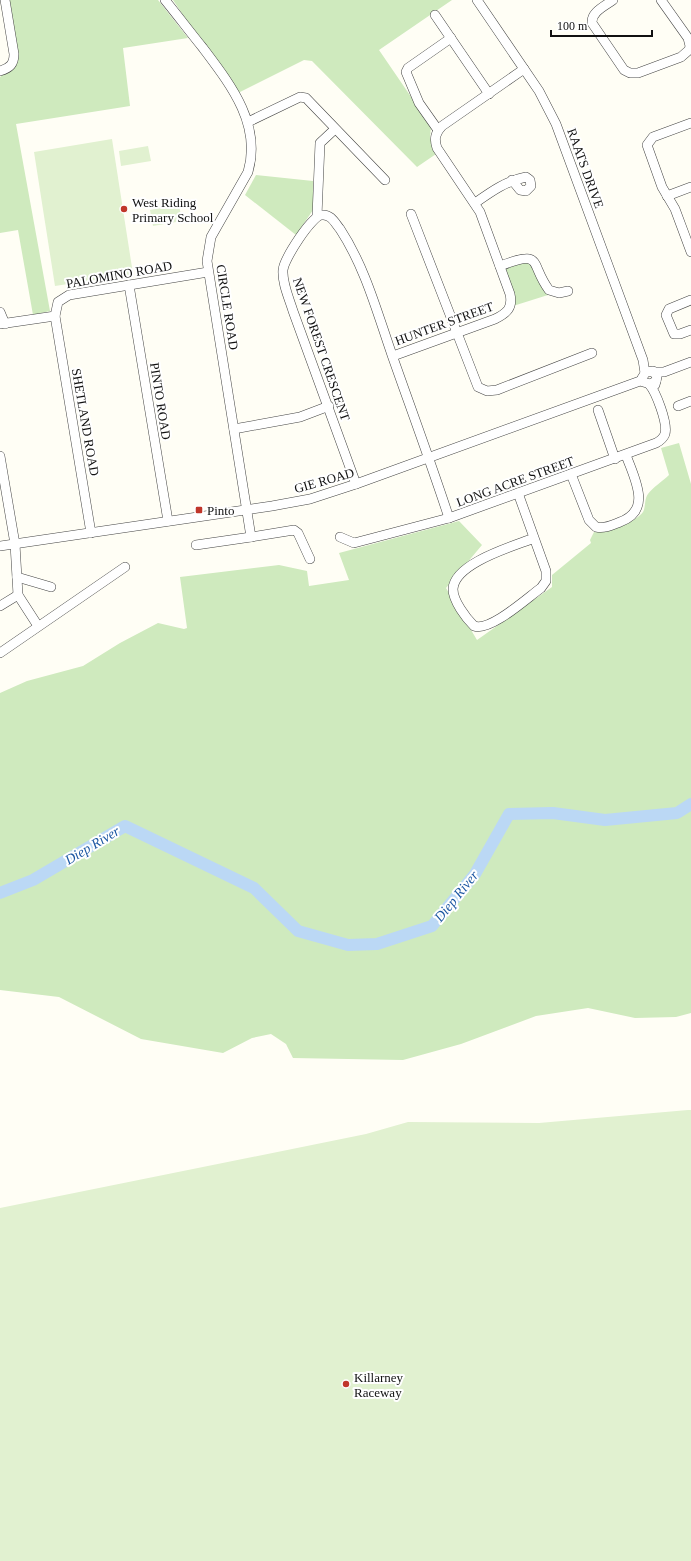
<svg xmlns="http://www.w3.org/2000/svg" width="691" height="1561" viewBox="0 0 691 1561" font-family="Georgia,serif">
<style>
.green{fill:#cfeabe}
.pitch{fill:#e1f1d0}
.lines{fill:none;stroke-linecap:round;stroke-linejoin:round}
.river{stroke:#bbd8f5;stroke-width:12}
.minor-casing{stroke:#444;stroke-width:10}
.minor{stroke:#fff;stroke-width:9}
.poi-dot{fill:#c0362a;stroke:#fff;stroke-width:1.5}
.labels{text-anchor:middle;stroke-width:4;stroke-linejoin:round;paint-order:stroke}
.street-label{font-size:13px;fill:#111;stroke:#fff}
.poi-label{font-size:13px;fill:#111;stroke:#fff;text-anchor:start}
.water-label{font-size:14px;font-style:italic;fill:#1b56a2;stroke:#fff}
</style>
<rect width="100%" height="100%" fill="#fffef5"/>
<g class="green">
<polygon points="8,0 158,0 188,38 123,48 130,106 16,124 50,311 33,315 18,230 0,233 0,77 14,65"/>
<polygon points="173,0 452,0 379,50 431,126 430,138 436,154 417,167 312,61 304,60 236,94"/>
<polygon points="256,175 313,181 313,210 296,235 245,195"/>
<polygon points="522,259 538,266 548,295 513,306 501,267"/>
<path d="M679,443L691,484V1013L676,1017L635,1018L588,1008L536,1016L461,1044L403,1060L293,1058L286,1044L271,1034L252,1038L223,1053L141,1039L59,997L0,990V693L27,681L83,666L120,643L158,623L184,629L187,628L180,577L279,565L307,571L309,586L349,580L339,553L459,521L482,545L446,588L477,640L552,587V575L591,543L590,540L594,532C606,534 636,522 643,512C646,507 644,499 648,494C653,487 663,481 669,475L661,448Z"/>
</g>
<g class="pitch">
<polygon points="112,139 133,274 55,286 34,152"/>
<polygon points="148,146 151,161 121,166 119,151"/>
<polygon points="179,205 182,221 153,226 150,210"/>
<polygon points="688,1110 691,1110 691,1561 0,1561 0,1208 366,1134 408,1122 539,1123"/>
</g>
<g class="lines">
<polyline class="river" points="0,893 33,880 125,826 254,888 298,931 348,945 377,944 432,926 475,874 509,814 553,813 605,820 677,813 691,804"/>
<defs>
<g id="minor">
<path d="M165,0C178,16 190,32 203,48C230,84 262,124 248,172L211,237L207,261L251,537L294,530L298,533L310,559"/>
<polyline points="477,0 539,91 556,124 643,360 645,373"/>
<path d="M613,0C605,6 591,12 592,23L624,70L630,73H638L681,57L689,50L690,46L688,38L661,0"/>
<polyline points="435,15 489,94"/>
<path d="M0,71C10,68 14,64 14,54L5,0"/>
<polyline points="248,122 300,97 306,98 385,180"/>
<polyline points="691,123 653,137 647,145 662,187 675,209 691,252"/>
<polyline points="438,130 419,103 406,72 408,68 451,38"/>
<polyline points="667,196 691,187"/>
<path d="M475,203C492,191 506,181 526,177L530,180L531,186L526,191L520,190L512,180"/>
<polyline points="411,214 478,387 487,391 497,390 592,353"/>
<polyline points="317,216 320,143 335,129"/>
<path d="M500,266C544,249 529,263 549,290L559,293L568,291"/>
<polyline points="129,285 168,521"/>
<polyline points="691,300 669,309 666,315 674,334 680,334 691,330"/>
<polyline points="0,312 5,324"/>
<polyline points="0,324 55,316"/>
<path d="M393,356L495,319C507,313 513,308 510,294L480,212L437,148C434,139 435,133 442,126L524,69"/>
<polyline points="654,372 664,372 691,362"/>
<polyline points="642,378 646,372 653,371 657,377 655,385"/>
<polyline points="678,406 691,401"/>
<polyline points="598,410 615,459"/>
<polyline points="234,429 300,417 329,406"/>
<polyline points="0,456 15,544 18,595 38,626"/>
<path d="M571,474L589,520L596,527C605,529 612,525 620,522C653,510 634,478 626,455"/>
<path d="M356,484L293,311C289,298 282,283 283,270C284,259 312,215 322,215C331,214 335,223 340,229C365,267 377,312 392,355C411,409 431,463 449,518"/>
<path d="M518,493L546,571V581L541,588C527,598 490,632 474,626C466,618 453,601 453,589C454,563 514,546 534,538"/>
<polyline points="91,533 55,316 58,302 69,295 208,272"/>
<path d="M340,537L354,543L449,518L656,443C660,441 663,439 665,434C668,423 656,392 649,384"/>
<polyline points="196,545 251,537"/>
<polyline points="0,546 272,506 310,499 356,484 640,381 650,384 656,381"/>
<polyline points="17,577 51,587"/>
<polyline points="0,606 18,595"/>
<polyline points="0,653 125,567"/>
</g>
</defs>
<use href="#minor" class="minor-casing"/>
<use href="#minor" class="minor"/>
</g>
<g class="poi-dot">
<circle cx="124" cy="209" r="4"/>
<rect x="195" y="506" width="8" height="8" rx="2"/>
<circle cx="346" cy="1384" r="4"/>
</g>
<g class="labels">
<g class="street-label">
<text transform="translate(586 168) rotate(70)" y="5">RAATS DRIVE</text>
<text transform="translate(119 274) rotate(-10)" y="5">PALOMINO ROAD</text>
<text transform="translate(228 307) rotate(81)" y="5">CIRCLE ROAD</text>
<text transform="translate(444 323) rotate(-20)" y="5">HUNTER STREET</text>
<text transform="translate(322 349) rotate(71)" y="5">NEW FOREST CRESCENT</text>
<text transform="translate(161 401) rotate(81)" y="5">PINTO ROAD</text>
<text transform="translate(86 422) rotate(80)" y="5">SHETLAND ROAD</text>
<text transform="translate(324 480) rotate(-16)" y="5">GIE ROAD</text>
<text transform="translate(515 481) rotate(-20)" y="5">LONG ACRE STREET</text>
</g>
<g class="poi-label">
<text x="132" y="207">West Riding<tspan x="132" dy="15">Primary School</tspan></text>
<text x="207" y="515">Pinto</text>
<text x="354" y="1382">Killarney<tspan x="354" dy="15">Raceway</tspan></text>
</g>
<g class="water-label">
<text transform="translate(92 845) rotate(-31)" y="5">Diep River</text>
<text transform="translate(456 896) rotate(-51)" y="5">Diep River</text>
</g>
</g>
<path d="M551 30v6h101v-6" fill="none" stroke="#111111" stroke-width="2"/>
<text x="557" y="30" font-size="12" fill="#111111" stroke="#ffffff" stroke-width="3" paint-order="stroke">100 m</text>
</svg>
